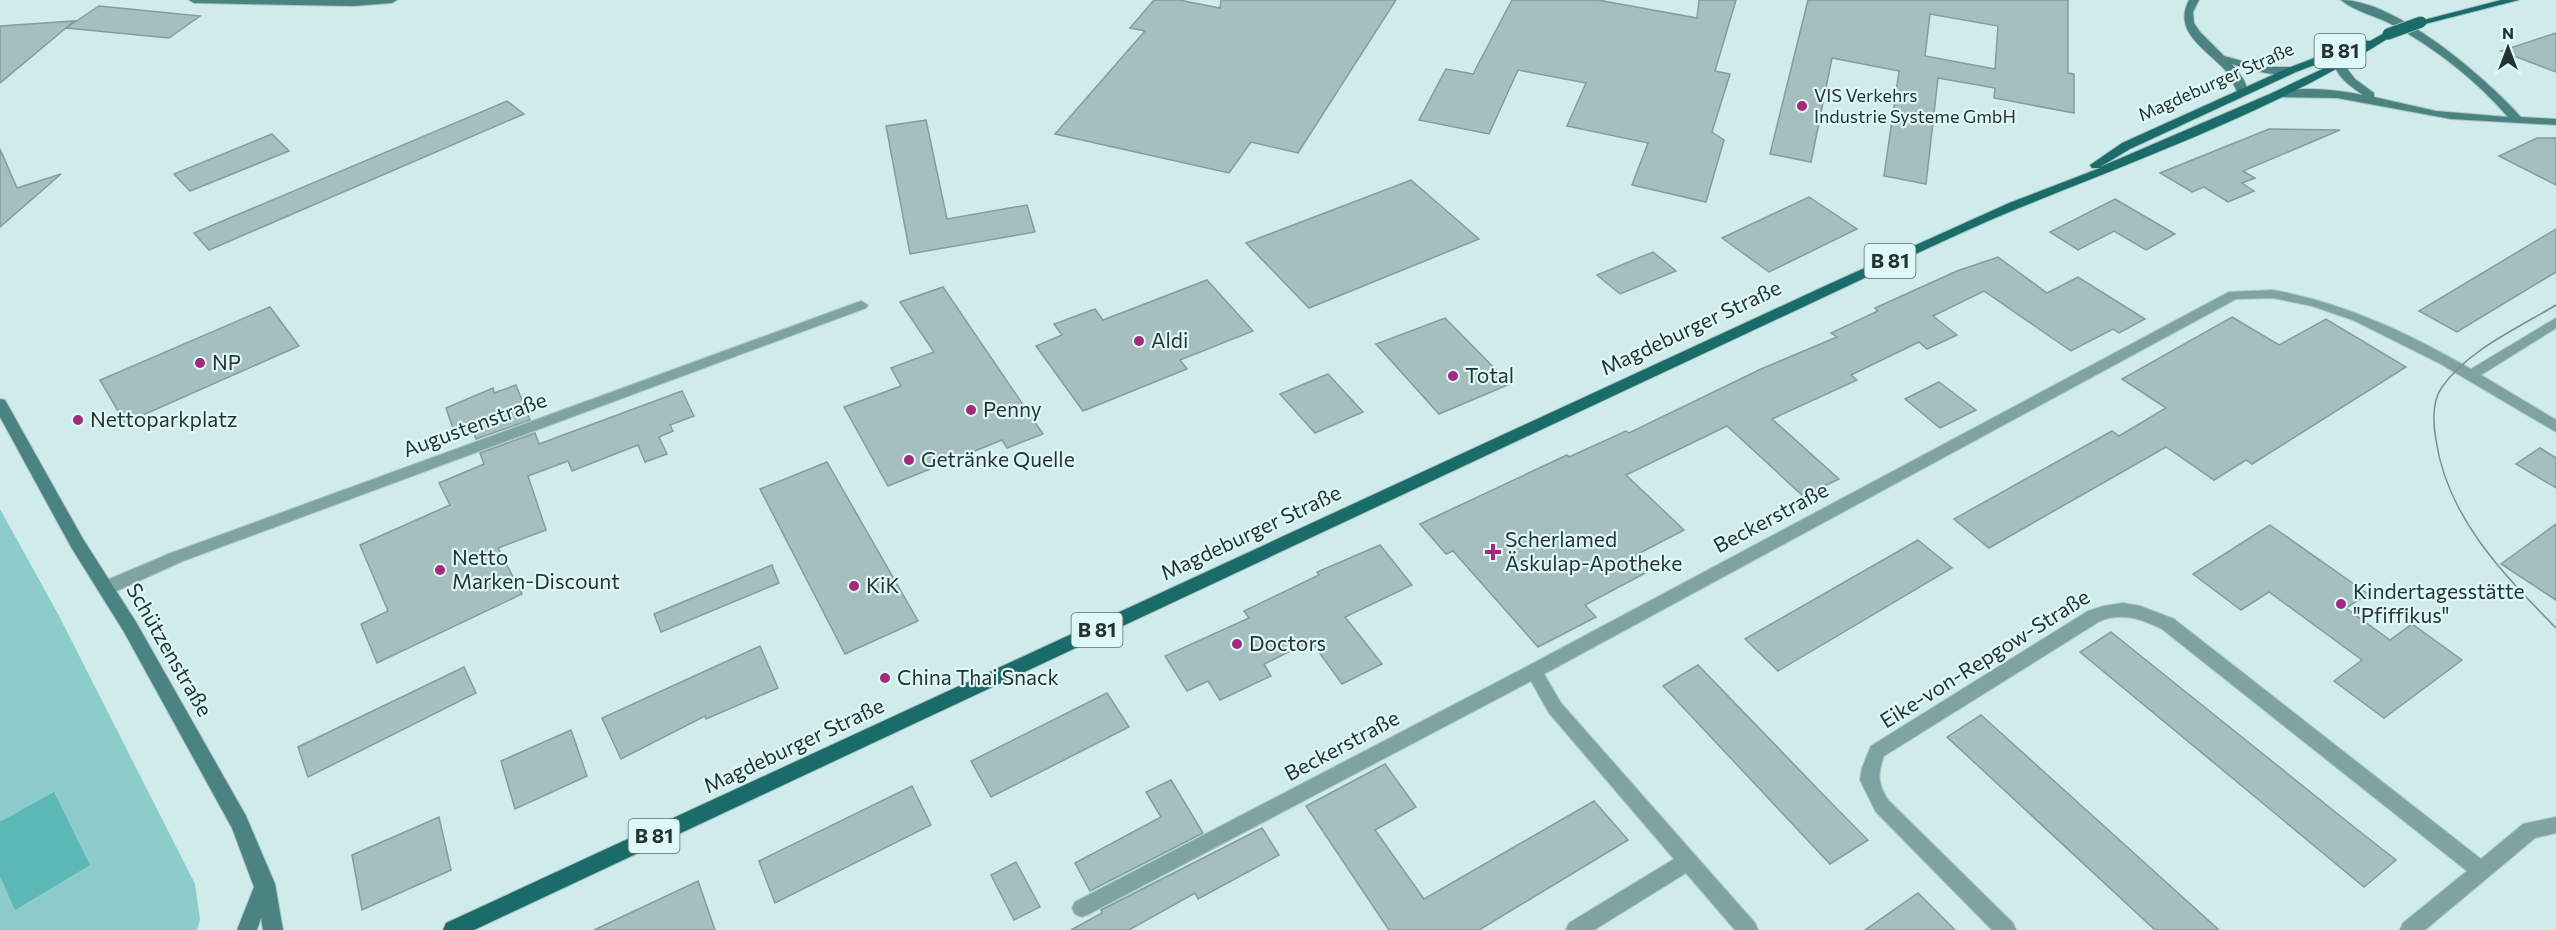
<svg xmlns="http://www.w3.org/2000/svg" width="2556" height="930" viewBox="0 0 2556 930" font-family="Commissioner,sans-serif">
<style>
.green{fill:#8cccca}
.water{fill:#5cb8b6}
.building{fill:#a4bfbe;stroke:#829d9c;stroke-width:1.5;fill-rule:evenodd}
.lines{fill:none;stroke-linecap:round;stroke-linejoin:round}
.street-casing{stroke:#adc6c5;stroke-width:2}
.secondary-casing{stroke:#adc6c5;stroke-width:2}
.primary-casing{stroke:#adc6c5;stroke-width:2}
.street{fill:#7fa3a2;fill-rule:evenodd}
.secondary{fill:#4a8382;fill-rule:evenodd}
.primary{fill:#1a6c6b;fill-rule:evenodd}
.tram{stroke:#7c8f8f;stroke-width:1.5}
.primary-bridge-casing{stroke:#adc6c5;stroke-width:13;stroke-linecap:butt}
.primary-bridge{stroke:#1a6c6b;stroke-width:11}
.poi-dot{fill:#a4297d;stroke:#dcf8f7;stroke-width:2}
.labels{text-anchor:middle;stroke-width:4.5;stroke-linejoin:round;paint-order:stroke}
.far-street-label{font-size:18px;fill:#273232;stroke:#dcf8f7}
.far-poi-label{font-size:18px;fill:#273232;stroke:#dcf8f7;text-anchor:start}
.shield{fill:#dcf8f7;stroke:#5d6d6d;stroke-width:1.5}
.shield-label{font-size:20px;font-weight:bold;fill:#273232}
.street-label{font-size:21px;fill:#273232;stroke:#dcf8f7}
.poi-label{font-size:21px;fill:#273232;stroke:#dcf8f7;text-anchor:start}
</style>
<rect width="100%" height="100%" fill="#cfebea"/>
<polygon class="green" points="0,509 58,614 195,884 200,920 197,930 0,930"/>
<polygon class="water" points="54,792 90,865 15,910 0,876 0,822"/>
<g class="building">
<polygon points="1154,0 1179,0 1220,8 1221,0 1396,0 1298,153 1251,142 1229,173 1055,134 1145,31 1130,28"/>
<polygon points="1512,0 1598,0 1697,18 1699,0 1736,0 1715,71 1730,74 1712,132 1724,140 1706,202 1632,185 1648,143 1567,126 1586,83 1518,70 1489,134 1419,120 1446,69 1473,74"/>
<path d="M1808,0H2068V73L2074,74V113L1994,98L1995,88L1938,78L1926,184L1884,176L1899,71L1832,58L1811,162L1770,154ZM1930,14L1998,26L1995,69L1925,56Z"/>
<polygon points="99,6 200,16 169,38 66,28 0,83 0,26 74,21 66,28"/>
<polygon points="2556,33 2556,72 2501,51"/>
<polygon points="507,101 524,114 209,250 194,233"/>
<polygon points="926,120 947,219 1027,205 1035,232 910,254 886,126"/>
<polygon points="2269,129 2340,130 2243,171 2255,178 2242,183 2254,191 2228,202 2204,187 2192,192 2160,173"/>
<polygon points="272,134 289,151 190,191 174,174"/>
<polygon points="2537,138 2556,138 2556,185 2499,156"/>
<polygon points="0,149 17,188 61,174 0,227"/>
<polygon points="1411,180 1479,239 1309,308 1246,243"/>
<polygon points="1809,197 1857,229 1769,272 1722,238"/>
<polygon points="2115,199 2175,234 2146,250 2114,231 2078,250 2050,232"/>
<polygon points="2556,229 2556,272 2457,332 2419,311"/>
<polygon points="1653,252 1676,271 1620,294 1597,275"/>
<polygon points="1998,257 2047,293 2078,277 2145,319 2119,333 2113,329 2071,351 1984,291 1933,316 1957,335 1927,349 1919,342 1851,375 1857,380 1772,419 1839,479 1803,496 1727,426 1626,475 1684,530 1634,556 1649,571 1585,605 1596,617 1538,647 1453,551 1446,554 1420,524 1567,455 1569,457 1626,431 1629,433 1761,369 1837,337 1831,333 1878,311 1875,308 1957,271"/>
<polygon points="1207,280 1253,331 1180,360 1187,369 1083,411 1036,346 1062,335 1054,324 1095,309 1103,320"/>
<polygon points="943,287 1043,434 1007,448 1002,440 888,486 844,407 901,386 891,368 934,352 900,302"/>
<polygon points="270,307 299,346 125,423 100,380"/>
<polygon points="2232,317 2279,345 2326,319 2406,367 2252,464 2246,460 2214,480 2166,447 1989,548 1954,519 2112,431 2119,436 2166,408 2122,379"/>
<polygon points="1445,318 1510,384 1439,414 1376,344"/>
<polygon points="1328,374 1363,412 1315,433 1280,394"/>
<polygon points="1939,382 1976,410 1940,428 1905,399"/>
<polygon points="516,385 530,420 476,439 472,428 455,434 446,408 493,388 494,393"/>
<polygon points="682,391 694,416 670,425 673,431 659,437 667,454 645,462 638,445 572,471 568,461 528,476 546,530 498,548 522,594 377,663 361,624 388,611 360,545 450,505 439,483 484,464 480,453 535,433 539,444"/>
<polygon points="2540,448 2556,458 2556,488 2516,464"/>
<polygon points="827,462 918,621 845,654 760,489"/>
<polygon points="2556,524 2556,600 2501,564"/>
<polygon points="2270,525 2368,594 2346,608 2390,640 2412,624 2462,660 2384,718 2334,681 2362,660 2269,592 2241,610 2193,574"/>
<polygon points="1918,540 1952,568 1778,671 1745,639"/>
<polygon points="1380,545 1412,585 1345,617 1382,664 1342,684 1311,641 1264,664 1271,676 1220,700 1208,681 1187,691 1165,656 1249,618 1244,611 1319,575 1317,572"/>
<polygon points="772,565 779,583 661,632 654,614"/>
<polygon points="2111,632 2354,827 2396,860 2364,887 2080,652"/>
<polygon points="760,646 778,688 706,719 705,716 621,759 602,718"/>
<polygon points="1698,665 1839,811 1868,840 1830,864 1663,686"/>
<polygon points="464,667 476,693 308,777 298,747"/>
<polygon points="1107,693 1129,727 991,797 971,761"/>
<polygon points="1981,715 2146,864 2219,930 2155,930 1947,737"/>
<polygon points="571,730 587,776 515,809 501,761"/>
<polygon points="1385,764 1416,807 1375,830 1424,899 1594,801 1628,840 1479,930 1389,930 1306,806"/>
<polygon points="1171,780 1203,833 1090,891 1075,863 1161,817 1146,792"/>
<polygon points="912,786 931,825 775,903 759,861"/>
<polygon points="439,817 451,870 362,910 352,855"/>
<polygon points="1262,828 1279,855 1198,899 1195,893 1129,930 1071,930 1102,913 1101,910"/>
<polygon points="1016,862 1040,907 1014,920 991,875"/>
<polygon points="698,881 715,930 594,930"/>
<polygon points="1918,893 1955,930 1865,930"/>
</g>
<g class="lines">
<defs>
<g id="street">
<path d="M2273,290C2347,304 2406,332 2471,369L2556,318V328L2481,375L2556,420V432L2439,363L2353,320L2312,306L2273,298L2236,299L1544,674L1561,703L1755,923L1758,930H1735L1686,873L1594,930H1566L1569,923L1674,859L1549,713L1531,681L1089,914L1082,917L1075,914L1072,908L1075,902L1528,666L2229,292Z"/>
<polygon points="861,301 868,305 866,308 183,561 112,593 106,594 100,593 98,588 100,583 171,553"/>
<path d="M2123,603L2140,606L2174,619L2481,859L2523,824L2556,817V833L2535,838L2425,930H2400L2403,923L2467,871L2162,629C2141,619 2122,612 2100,621L1884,756C1877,774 1878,784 1888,800L2013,923L2016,930H1992L1876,812L1860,780L1862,768L1871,746L2088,611L2104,606Z"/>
</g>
<g id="secondary">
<polygon points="189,0 397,0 392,3 354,6 194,3"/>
<path d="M2189,0H2199L2193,12L2194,23L2200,32L2224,56L2264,67H2292L2298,70C2284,81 2248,69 2232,64L2244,80L2249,93L2243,96L2239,95C2234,87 2232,78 2225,70C2206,49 2172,32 2189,0Z"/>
<path d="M2341,0C2396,0 2485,77 2521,117L2556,119V125L2451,119L2337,98L2272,97V93C2302,86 2334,89 2363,95C2353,88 2334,75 2335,63H2343L2355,79L2374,93V97L2436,111L2508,117C2475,79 2435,48 2391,24C2376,16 2353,11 2341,0Z"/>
<polygon points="0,399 5,400 83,539 136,622 246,816 275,884 283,930 263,930 261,918 257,930 237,930 254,887 232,828 124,632 71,547 0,417"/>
</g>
<g id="primary">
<polygon points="2501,0 2519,0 2421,25 2416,22"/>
<path d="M2388,31L2393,34L2392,36C2276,110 2146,156 2019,208C1958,233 1897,263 1837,291L474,930H443L446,923L1827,285L2009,203L2100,168H2092L2090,165L2122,143L2288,68L2361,40L2370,41ZM2357,49L2335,63L2272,93L2100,167L2130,149L2296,72Z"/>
</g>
</defs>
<use href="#street" class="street-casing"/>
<use href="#secondary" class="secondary-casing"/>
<use href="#primary" class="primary-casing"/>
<use href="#street" class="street"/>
<use href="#secondary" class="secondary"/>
<use href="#primary" class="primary"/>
<path class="tram" d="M2556,305C2518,328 2468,350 2442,387C2432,401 2433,423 2436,440C2447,517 2503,574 2556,628"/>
<defs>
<polyline id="primary-bridge" points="2388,34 2421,22"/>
</defs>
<use href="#primary-bridge" class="primary-bridge-casing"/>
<use href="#primary-bridge" class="primary-bridge"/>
</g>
<g class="poi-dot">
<circle cx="1802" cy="106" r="6"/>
<circle cx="1139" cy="341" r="6"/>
<circle cx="200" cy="363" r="6"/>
<circle cx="1453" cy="376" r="6"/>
<circle cx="971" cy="410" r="6"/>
<circle cx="78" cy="420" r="6"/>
<circle cx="909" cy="460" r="6"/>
<path d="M1490 543h6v6h6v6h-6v6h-6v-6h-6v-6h6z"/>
<circle cx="440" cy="570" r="6"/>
<circle cx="854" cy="586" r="6"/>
<circle cx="2341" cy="604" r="6"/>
<circle cx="1237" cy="644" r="6"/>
<circle cx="885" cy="678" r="6"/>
</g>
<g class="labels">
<g class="far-street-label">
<text transform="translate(2216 82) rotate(-24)" y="6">Magdeburger Straße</text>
</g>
<g class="far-poi-label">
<text x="1814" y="102">VIS Verkehrs<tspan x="1814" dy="21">Industrie Systeme GmbH</tspan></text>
</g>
<g class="shield">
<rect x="2314.5" y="34" width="51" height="34" rx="4.5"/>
<rect x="1864.5" y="244" width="51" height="34" rx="4.5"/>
<rect x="1071.5" y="613" width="51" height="34" rx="4.5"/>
<rect x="628.5" y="819" width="51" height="34" rx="4.5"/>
</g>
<g class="shield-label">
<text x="2340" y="58">B 81</text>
<text x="1890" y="268">B 81</text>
<text x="1097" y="637">B 81</text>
<text x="654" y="843">B 81</text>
</g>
<g class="street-label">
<text transform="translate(1691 328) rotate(-25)" y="7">Magdeburger Straße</text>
<text transform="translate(475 425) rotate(-20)" y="7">Augustenstraße</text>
<text transform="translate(1771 518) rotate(-28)" y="7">Beckerstraße</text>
<text transform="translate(1251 533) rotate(-25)" y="7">Magdeburger Straße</text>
<text transform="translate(169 650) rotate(60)" y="7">Schützenstraße</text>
<text transform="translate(1985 659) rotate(-32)" y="7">Eike-von-Repgow-Straße</text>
<text transform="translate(794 746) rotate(-25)" y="7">Magdeburger Straße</text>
<text transform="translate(1342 746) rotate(-28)" y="7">Beckerstraße</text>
</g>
<g class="poi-label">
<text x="1151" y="348">Aldi</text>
<text x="212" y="370">NP</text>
<text x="1465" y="383">Total</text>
<text x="983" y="417">Penny</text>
<text x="90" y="427">Nettoparkplatz</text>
<text x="921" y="467">Getränke Quelle</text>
<text x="1505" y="547">Scherlamed<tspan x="1505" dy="24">Äskulap-Apotheke</tspan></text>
<text x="452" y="565">Netto<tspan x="452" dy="24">Marken-Discount</tspan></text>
<text x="866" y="593">KiK</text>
<text x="2353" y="599">Kindertagesstätte<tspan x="2353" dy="24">"Pfiffikus"</tspan></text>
<text x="1249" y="651">Doctors</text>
<text x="897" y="685">China Thai Snack</text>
</g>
</g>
<g transform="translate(2508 48)" stroke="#dcf8f7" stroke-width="4.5" paint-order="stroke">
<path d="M0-4.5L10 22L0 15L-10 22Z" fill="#273232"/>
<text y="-9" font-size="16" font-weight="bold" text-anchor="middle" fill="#273232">N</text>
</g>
</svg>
